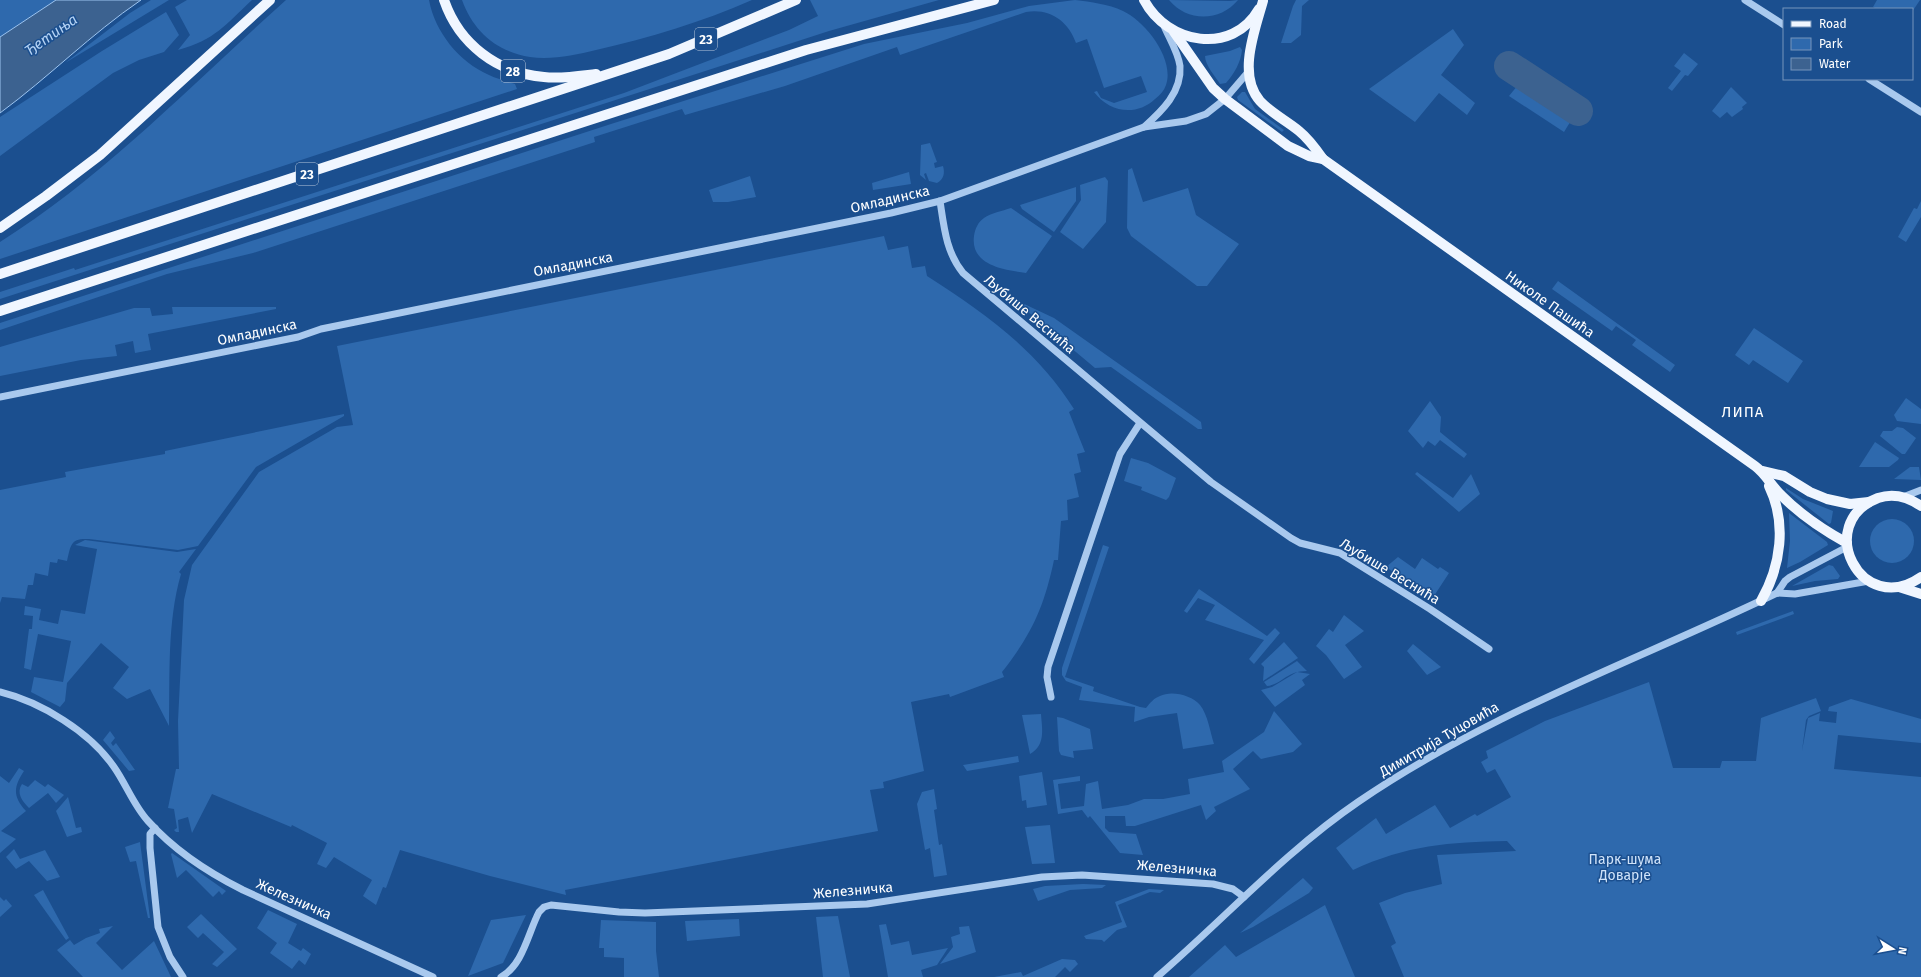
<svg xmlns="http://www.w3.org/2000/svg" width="1921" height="977" viewBox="0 0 1921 977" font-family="'Fira Sans',sans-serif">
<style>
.green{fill:#2e69ad}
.water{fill:#3c6290;stroke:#9cc4f0}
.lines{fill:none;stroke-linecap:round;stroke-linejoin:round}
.canal{stroke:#3c6290;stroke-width:30}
.minor{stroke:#a9c9ee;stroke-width:7}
.major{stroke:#f0f6ff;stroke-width:10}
.labels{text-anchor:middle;stroke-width:3;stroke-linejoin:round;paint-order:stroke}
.shield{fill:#1b4f8f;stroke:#bbcadd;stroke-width:1}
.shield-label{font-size:13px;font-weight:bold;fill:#fff}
.street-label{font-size:14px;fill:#fff;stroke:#1b4f8f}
.park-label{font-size:14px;fill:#cfe3fa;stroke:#1b4f8f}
.water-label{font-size:15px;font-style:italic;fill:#b5d3f5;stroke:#1b4f8f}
.neighbourhood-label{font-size:15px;letter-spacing:1px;fill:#fff;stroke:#1b4f8f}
</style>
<rect width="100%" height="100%" fill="#1b4f8f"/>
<g class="green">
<polygon points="0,0 56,0 0,37"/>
<polygon points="151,0 169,0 65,63 130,13"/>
<path d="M187,0H252C225,25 215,40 178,50L190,35L175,7Z"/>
<path d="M286,0H429C435,32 459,62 489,75C497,79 507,81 515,84L517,89L0,259V242C106,175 193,83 286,0Z"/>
<path d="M462,0H752C702,22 649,38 596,50C575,55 552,60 530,57C497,52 473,31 462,0Z"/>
<polygon points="810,0 939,0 829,31 0,299 0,292 74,268 75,270 624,93 789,30 818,16"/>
<path d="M1075,0C1091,2 1108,4 1123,11C1145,21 1175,59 1166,85C1164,91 1160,95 1155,99C1136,117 1109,112 1094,92L1097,91L1101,98L1114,103L1147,92L1141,76L1104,88L1087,39L1076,43C1068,21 1050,8 1026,12L900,55L897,47L785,86L685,115L682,109L594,137L595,142L253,253L167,274L0,330V323L611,124L864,44L967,23L1029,6Z"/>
<path d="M1169,0L1230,1L1238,0C1220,22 1187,22 1169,0Z"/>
<polygon points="1296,0 1309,0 1302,6 1301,35 1291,43 1281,43 1293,6"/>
<polygon points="1877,0 1920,0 1912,12 1912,9 1877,9 1873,7"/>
<polygon points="166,12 179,35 164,52 139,60 113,73 0,156 0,117 102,51"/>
<polygon points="1453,29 1464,45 1441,75 1475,103 1467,115 1439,93 1415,122 1369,89"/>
<path d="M1240,47L1242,50C1241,62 1234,74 1226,83L1220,84C1215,76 1205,65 1205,56L1230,51Z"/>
<polygon points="1684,53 1698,64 1688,76 1685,75 1672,91 1668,88 1681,71 1674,66"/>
<polygon points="1518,85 1572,119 1564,132 1509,96"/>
<polygon points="1731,87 1747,103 1742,107 1743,109 1732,117 1727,112 1720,118 1712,111"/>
<polygon points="1242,92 1245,92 1255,109 1284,130 1282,132 1238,100 1237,97"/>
<path d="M930,143L937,162L934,163L935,168L943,166C945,173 944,179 937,183L929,181L926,173L924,174L926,180L920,175L921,145Z"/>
<polygon points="1132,168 1143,202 1188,188 1196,215 1239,244 1207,286 1197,286 1131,236 1127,228 1128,170"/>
<polygon points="909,172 911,184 873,190 872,183"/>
<polygon points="750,176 756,197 728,202 713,202 709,190"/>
<polygon points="1105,177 1108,181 1106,222 1083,249 1060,232 1081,200 1080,185"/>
<polygon points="1076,187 1076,201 1054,232 1022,209 1020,205"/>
<polygon points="1921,201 1921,217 1906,242 1898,237 1914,208 1917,209"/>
<path d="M1011,208L1052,236L1026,273C1006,270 970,266 974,236C975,229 978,222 984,218C991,213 1002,211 1011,208Z"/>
<path d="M884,236L888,250L908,246L912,268L925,266L927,276C986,314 1036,349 1074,409L1069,412L1085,452L1077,454L1081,472L1074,474L1079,497L1067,500L1068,520L1061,521L1058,560H1054C1044,607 1032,634 1002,672L1004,677L950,697L949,694L911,702L924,771L883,782L884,788L870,790L878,831L565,890L566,895L490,876L400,850L386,888L383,887L376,905L363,896L372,880L334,857L326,868L317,864L327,843L292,825L291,827L212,794L192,833L188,817L178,820L179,832H176L174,830L177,828L174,809L168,808L176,769H179L178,721L184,600L192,565L259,472L337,427L353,425L337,346Z"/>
<polygon points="1558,281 1675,365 1670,372 1632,345 1636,340 1616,326 1612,331 1552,289"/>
<polygon points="1022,303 1054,318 1201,422 1202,429 1198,429 1111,367 1095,368 1020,305"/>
<polygon points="172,307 276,307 276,309 148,334 151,350 135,353 133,341 115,345 117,356 81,360 0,376 0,347 134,308 150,308 152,316 173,314"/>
<polygon points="1754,328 1803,361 1788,383 1753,360 1749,365 1735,355"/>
<polygon points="1906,398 1921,409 1921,424 1897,421 1894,415"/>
<polygon points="1430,401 1441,417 1440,432 1467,454 1464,458 1440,440 1435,446 1428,441 1423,448 1408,431"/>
<path d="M344,414V416L256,467L198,546L178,550L89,539C70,538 71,545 67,561L58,559L57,563L50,562L48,576L35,573L33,585H28L25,599L2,597L0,603V490L66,477L65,472L165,454V451Z"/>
<polygon points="1897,427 1903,428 1916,438 1905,454 1902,454 1880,436 1883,431 1892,431"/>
<polygon points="1875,442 1899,458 1898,460 1889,467 1859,467"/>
<polygon points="1131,458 1148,463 1176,478 1169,497 1166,500 1141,490 1142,487 1124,481"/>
<polygon points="1910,467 1919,467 1921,480 1894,479"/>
<polygon points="1417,472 1453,498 1471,474 1480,494 1459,512 1415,474"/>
<polygon points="1786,488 1803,499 1833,511 1831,523 1829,524 1786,490"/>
<polygon points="1789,513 1827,542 1828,545 1800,562 1787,568 1790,541"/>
<circle cx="1892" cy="541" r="22"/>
<path d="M85,540L177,552L196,549L179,572L181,574C167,622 170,676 169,726L150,689L127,699L113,688L129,667L101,643L67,683L65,701L60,707L31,692L34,677L63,682L71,641L38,634L31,670L24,668L29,629H32L33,616L24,615L25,606L41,609L39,620L58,624L61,610L85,614L97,549L75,545Z"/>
<path d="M1103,545L1109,547L1065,677L1094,687L1093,691L1140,707L1146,708C1150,703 1154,698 1160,696C1171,690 1192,695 1200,705C1208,715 1210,732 1214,744L1183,749L1177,713L1149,717L1134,722L1135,707L1079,700L1082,687L1066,681L1062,675V668Z"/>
<polygon points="1398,557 1415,569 1422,558 1438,569 1440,567 1449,573 1432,599 1386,567"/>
<polygon points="1829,565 1833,566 1840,576 1838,579 1815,581 1792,586"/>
<polygon points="1199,589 1267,636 1275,628 1280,633 1254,664 1249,659 1264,640 1205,620 1215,605 1198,598 1187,613 1184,611"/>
<polygon points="1793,611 1794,614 1737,635 1736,632"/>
<polygon points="1344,615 1364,631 1345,645 1362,667 1344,679 1326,655 1316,646 1329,629 1333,632"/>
<polygon points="1284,642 1298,658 1263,681 1264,667 1261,664"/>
<polygon points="1413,644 1441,667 1427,675 1407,651"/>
<path d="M1297,661L1307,671C1286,671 1283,684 1267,686L1264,682Z"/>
<polygon points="1297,672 1310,674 1302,680 1305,685 1275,707 1261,690 1272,687"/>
<path d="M1649,682L1673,768H1720L1722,761H1756L1761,718L1816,698L1821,711L1809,716L1806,720L1802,751L1808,718L1820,713L1819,721L1836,723L1837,712L1828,711L1829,707L1851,699L1921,719V743L1838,735L1834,769L1921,777V977H1404L1391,946L1396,943L1379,903L1405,893L1442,884L1437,855L1516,851L1507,841C1449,842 1407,845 1353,870L1336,848L1376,818L1386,834L1435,805L1450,828L1475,814L1477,816L1511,797L1495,769L1487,773L1481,762L1488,758L1486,751L1545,721Z"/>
<polygon points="1274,711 1302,744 1293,752 1261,759 1253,751 1233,769 1250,789 1214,807 1216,811 1206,820 1201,805 1135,826 1126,826 1125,816 1105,816 1105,828 1109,832 1136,834 1143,855 1120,853 1090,816 1088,818 1082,810 1058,814 1053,780 1080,776 1080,781 1058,784 1061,809 1084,806 1086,784 1098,781 1102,809 1128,805 1144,799 1163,799 1190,794 1188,779 1224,772 1222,761 1264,732"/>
<path d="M1041,714C1042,729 1046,745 1030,754L1022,715Z"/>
<polygon points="1057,717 1063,718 1090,729 1093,749 1073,751 1074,758 1061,755 1059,751"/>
<polygon points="110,731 115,738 111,743 113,746 116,743 135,770 129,771 103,740"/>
<polygon points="1018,756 1019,762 967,771 963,765"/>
<path d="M19,768L24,771C14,786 12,796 26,811L1,831L16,839L0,853V776L9,783Z"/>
<polygon points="1042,772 1047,805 1027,808 1026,800 1022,801 1019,776"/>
<path d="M35,780L45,787L48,784L64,795L56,803L48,793L29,808C22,801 16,793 22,784L28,787Z"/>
<polygon points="934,789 937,809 934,810 939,845 942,844 947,875 934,877 930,848 925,850 917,804 922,792"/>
<polygon points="68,797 76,828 81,827 82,832 67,837 56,811"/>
<polygon points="1050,825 1055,863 1032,864 1025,827"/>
<polygon points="140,842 150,918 148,918 136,861 130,862 125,847"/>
<polygon points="14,849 20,859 45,850 60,877 47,881 29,861 16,869 6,857"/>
<polygon points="172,853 226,891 222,895 219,891 213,897 186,870 177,878 171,854"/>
<polygon points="1303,878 1313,888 1309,893 1253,927 1240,933"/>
<polygon points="1083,884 1106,885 1102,888 1070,890 1038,901 1033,889 1045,886"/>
<polygon points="1149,889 1164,890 1160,893 1150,892 1118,905 1127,927 1117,930 1104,942 1102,940 1086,939 1084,936 1122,922 1115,902"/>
<polygon points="43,890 69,938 66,940 34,895"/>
<polygon points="0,897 4,901 6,899 12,906 0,917"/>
<polygon points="1325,905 1355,977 1189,977 1225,945 1236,957"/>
<polygon points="268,910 297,924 288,943 301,951 303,948 311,954 305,965 299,960 292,969 270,953 277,943 257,928"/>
<polygon points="201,914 237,949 217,967 212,964 224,952 203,933 198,938 187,927"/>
<polygon points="526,915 503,963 468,976 491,920"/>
<polygon points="838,916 850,977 823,977 816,917"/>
<polygon points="739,919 740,936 687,941 685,921"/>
<polygon points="601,920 656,922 656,951 659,977 624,977 624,958 604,957 604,948 599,948"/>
<polygon points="886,924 891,945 909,941 912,955 948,948 937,965 921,970 923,977 888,977 879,925"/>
<polygon points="113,926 96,943 122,970 154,941 171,977 83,977 57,950 70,940 74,945 86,938 100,933 99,929"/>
<polygon points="969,926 976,952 940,964 953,947 951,937 960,934 959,927"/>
<polygon points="1062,959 1075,960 1078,964 1070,972 1065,967 1055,977 994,977 1021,972 1023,976"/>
</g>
<path class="water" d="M56,0H141C91,34 49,77 0,113V37Z"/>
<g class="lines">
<polyline class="canal" points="1509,66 1578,111"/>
<g class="minor">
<polyline points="1745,0 1784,25"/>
<polyline points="1869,79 1921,112"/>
<path d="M1144,127C1162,111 1182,92 1180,66C1178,52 1169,38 1164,26"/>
<path d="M940,201C944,227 946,252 963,273L1211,482L1291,538L1300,543L1340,553L1430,609L1489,649"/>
<polyline points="0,397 298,337 321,329 891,213 940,201 1144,127 1186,121 1206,114 1225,99 1249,71"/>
<polyline points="1903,497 1921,490"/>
<polyline points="1777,593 1785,581 1790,577 1847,547"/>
<path d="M0,692C41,702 90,732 114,767C126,784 134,806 148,821C173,849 209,873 243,890L433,977"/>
<polyline points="1051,697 1047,677 1048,667 1120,454 1140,423"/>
<polyline points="155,828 150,834 150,848 158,927 170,957 183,977"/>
<path d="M501,977C523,965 528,933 539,912L544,907L551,905L619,912L645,913L867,904L1042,877L1082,875L1213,884L1233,889L1244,897"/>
<path d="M1157,977C1223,920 1286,851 1358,802C1488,713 1636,661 1777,593L1795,594L1869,581"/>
</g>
<g class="major">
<path d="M444,0C459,44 497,73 544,77C561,79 579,76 596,74"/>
<path d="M1144,0C1167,44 1232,56 1259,9"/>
<path d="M1263,1C1255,30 1237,75 1260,101C1271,113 1287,121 1299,131C1309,139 1316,149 1323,159L1755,466C1766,474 1772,487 1782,496C1799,513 1825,531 1847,543"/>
<polyline points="1174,32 1213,88 1225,99 1288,146 1309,156 1323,159"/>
<polyline points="0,228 46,196 100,155 270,0"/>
<polyline points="0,274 669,54 796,0"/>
<polyline points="0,311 806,50 994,0"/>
<polyline points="1762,471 1784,476 1810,492 1827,499 1850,504 1869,502"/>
<path d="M1921,506C1908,497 1893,493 1878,498C1813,523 1861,619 1921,577"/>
<polyline points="1899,587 1921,594"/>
<path d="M1761,601C1781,566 1787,523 1769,486"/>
</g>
</g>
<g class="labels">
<g class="shield">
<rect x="695" y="28" width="22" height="22" rx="3"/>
<rect x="501" y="60" width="24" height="22" rx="3"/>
<rect x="296" y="163" width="22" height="22" rx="3"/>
</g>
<g class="shield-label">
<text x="706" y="44">23</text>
<text x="513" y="76">28</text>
<text x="307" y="179">23</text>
</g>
<g class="street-label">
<text transform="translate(890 199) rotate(-13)" y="5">Омладинска</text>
<text transform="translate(573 264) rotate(-11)" y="5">Омладинска</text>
<text transform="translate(1550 304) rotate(35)" y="5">Николе Пашића</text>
<text transform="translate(1030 314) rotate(40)" y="5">Љубише Веснића</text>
<text transform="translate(257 332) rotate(-12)" y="5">Омладинска</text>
<text transform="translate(1390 571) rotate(31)" y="5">Љубише Веснића</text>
<text transform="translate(1439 739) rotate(-30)" y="5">Димитрија Туцовића</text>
<text transform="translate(1177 868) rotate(5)" y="5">Железничка</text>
<text transform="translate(853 890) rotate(-5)" y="5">Железничка</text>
<text transform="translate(294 899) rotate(24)" y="5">Железничка</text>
</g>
<g class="park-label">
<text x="1625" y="864">Парк-шума<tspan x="1625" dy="16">Доварје</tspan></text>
</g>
<g class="water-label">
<text transform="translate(51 35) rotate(-35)" y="5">Ђетиња</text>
</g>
<g class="neighbourhood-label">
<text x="1743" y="417">ЛИПА</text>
</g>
</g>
<rect x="1783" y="8" width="130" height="72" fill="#1b4f8f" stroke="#7695bc"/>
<rect x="1791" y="21" width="20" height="6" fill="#f0f6ff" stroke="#7695bc"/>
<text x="1819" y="28" font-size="12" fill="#ffffff">Road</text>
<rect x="1791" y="38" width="20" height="12" fill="#2e69ad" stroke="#7695bc"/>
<text x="1819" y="48" font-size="12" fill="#ffffff">Park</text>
<rect x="1791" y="58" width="20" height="12" fill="#3c6290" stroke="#7695bc"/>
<text x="1819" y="68" font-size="12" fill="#ffffff">Water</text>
<g transform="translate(1893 949) rotate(101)" stroke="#1b4f8f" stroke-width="3" paint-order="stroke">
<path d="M0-3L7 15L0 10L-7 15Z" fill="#ffffff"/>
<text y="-6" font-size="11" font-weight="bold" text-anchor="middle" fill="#ffffff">N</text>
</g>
</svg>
